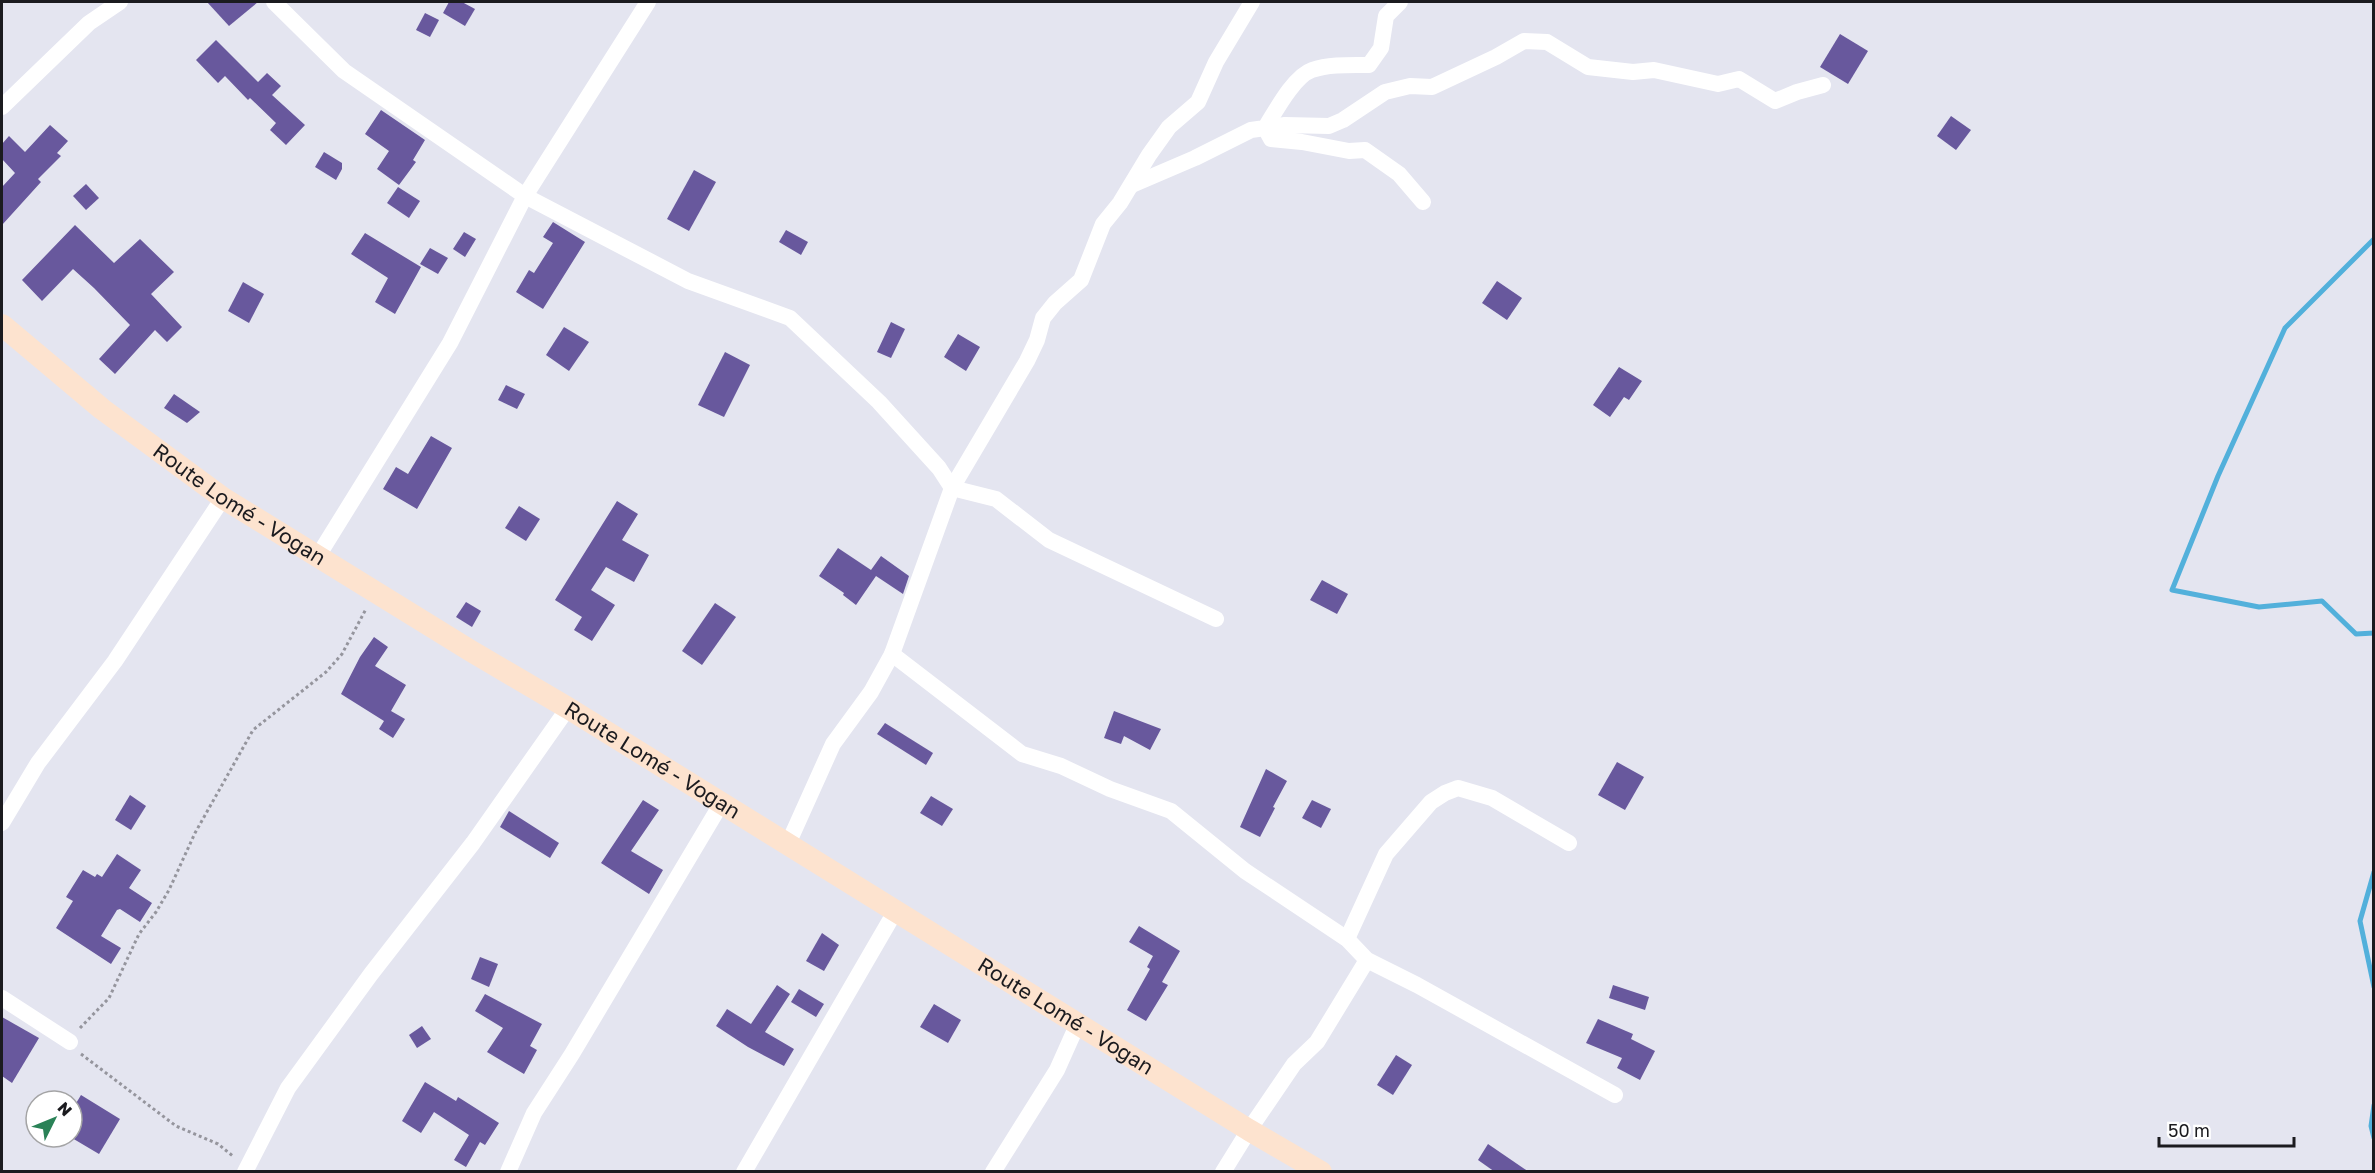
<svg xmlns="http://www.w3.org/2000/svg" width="2375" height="1173" viewBox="0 0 2375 1173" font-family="'Golos Text',sans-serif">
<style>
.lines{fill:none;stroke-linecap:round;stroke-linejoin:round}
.stream{stroke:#52b0db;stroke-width:5}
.building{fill:#68589d}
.path{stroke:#95959d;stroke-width:3;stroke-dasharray:3 3;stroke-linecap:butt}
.minor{stroke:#fff;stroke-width:16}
.secondary{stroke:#fde3cf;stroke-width:22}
.labels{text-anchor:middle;stroke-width:6;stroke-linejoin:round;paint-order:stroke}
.street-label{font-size:21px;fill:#1b1b1f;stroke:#fff}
</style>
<rect width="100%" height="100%" fill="#e4e5f0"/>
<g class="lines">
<g class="stream">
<polyline points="2374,239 2285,328 2218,476 2172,590 2259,607 2322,601 2356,634 2374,633"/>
<polyline points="2374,872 2360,921 2374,987"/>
<polyline points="2374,1105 2371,1126 2374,1138"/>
</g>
</g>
<g class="building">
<polygon points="207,2 258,2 229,26"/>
<polygon points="449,2 462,2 475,9 465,26 443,13"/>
<polygon points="425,13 439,20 430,37 416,30"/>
<polygon points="1840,34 1868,51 1848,84 1820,67"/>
<polygon points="216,40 258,82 267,73 281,86 272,95 305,125 286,145 270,130 276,123 250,98 248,100 225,76 218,83 196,60"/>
<polygon points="381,110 425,140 413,160 416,162 399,185 377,169 389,151 365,134"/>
<polygon points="1951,116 1971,130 1956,150 1937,136"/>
<polygon points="50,125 68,141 57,153 61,156 38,179 41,182 2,225 2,187 15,173 2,159 2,144 9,136 25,152"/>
<polygon points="324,152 342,163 342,169 336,180 315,167"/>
<polygon points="694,170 716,182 689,231 667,219"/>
<polygon points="86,184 99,198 86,210 73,196"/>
<polygon points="398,187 420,201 409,218 387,203"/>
<polygon points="553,222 585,242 543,309 516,292 529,270 534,273 553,243 543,237"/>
<polygon points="75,225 114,263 140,239 174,272 151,294 182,327 167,342 155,330 115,374 99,359 130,325 94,288 73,269 42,301 22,280"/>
<polygon points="786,230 808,242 801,255 779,242"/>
<polygon points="464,232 476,239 465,257 453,249"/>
<polygon points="365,233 421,267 395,314 375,302 388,278 351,254"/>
<polygon points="430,248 448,258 438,274 420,264"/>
<polygon points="1497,281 1522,298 1507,320 1482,303"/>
<polygon points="243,282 264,294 249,323 228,311"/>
<polygon points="891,322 905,329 891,358 877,352"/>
<polygon points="564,327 589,342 569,371 546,355"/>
<polygon points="958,334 980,347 966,371 944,357"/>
<polygon points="725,352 750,365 724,417 698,405"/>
<polygon points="1619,367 1642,381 1629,400 1624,397 1610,417 1593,405"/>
<polygon points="506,385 525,394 517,409 498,400"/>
<polygon points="174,394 200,412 187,423 164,408"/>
<polygon points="431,436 452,448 417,509 383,489 396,467 408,474"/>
<polygon points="617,501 638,514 622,540 649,555 634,582 606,567 591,590 615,605 592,641 574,630 582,617 555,600"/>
<polygon points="519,506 540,519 526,541 505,528"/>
<polygon points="838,548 871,570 881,556 909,576 903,594 876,576 856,605 843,595 844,593 819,576"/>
<polygon points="1322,580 1348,594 1337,614 1310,600"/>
<polygon points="466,602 481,611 472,627 456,617"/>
<polygon points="715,603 736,617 702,665 682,651"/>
<polygon points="374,637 388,647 375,666 406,685 391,711 405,719 393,738 379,729 384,721 341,694 360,657"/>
<polygon points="1114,711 1161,729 1150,750 1124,736 1121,744 1104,738"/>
<polygon points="885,723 933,753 926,765 877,734"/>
<polygon points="1617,762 1644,777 1625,810 1598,795"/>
<polygon points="1266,769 1287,781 1273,807 1275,808 1260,837 1240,827"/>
<polygon points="130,795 146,806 131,830 115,820"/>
<polygon points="931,796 953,809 942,826 920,813"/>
<polygon points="643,800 659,810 631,851 663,870 649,894 601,863"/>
<polygon points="1312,800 1331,809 1321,828 1302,818"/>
<polygon points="509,811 559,843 550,858 500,827"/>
<polygon points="117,854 141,870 129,888 152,903 140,922 120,909 117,910 101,936 121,948 111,964 56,928 73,901 66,897 83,870 95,877 97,874 102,877"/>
<polygon points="1139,926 1180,951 1162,982 1168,985 1146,1021 1127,1010 1150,969 1147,967 1153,956 1129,942"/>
<polygon points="822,933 839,945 824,971 806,961"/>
<polygon points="480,957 498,964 489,987 471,979"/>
<polygon points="777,985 790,994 765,1032 794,1049 784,1066 748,1047 716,1026 727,1009 751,1024"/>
<polygon points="1613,985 1649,997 1645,1010 1609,998"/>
<polygon points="799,989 824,1004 816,1017 791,1002"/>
<polygon points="485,994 542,1024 530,1046 537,1050 524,1074 487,1052 503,1028 475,1011"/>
<polygon points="934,1004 961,1020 948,1043 920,1027"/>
<polygon points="2,1017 39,1038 12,1083 2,1076"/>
<polygon points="1598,1019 1633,1034 1631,1039 1655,1051 1640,1080 1617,1068 1622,1058 1586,1043"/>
<polygon points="422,1026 431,1039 417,1048 409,1035"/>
<polygon points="1396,1055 1412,1065 1393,1095 1377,1085"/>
<polygon points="425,1082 456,1101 458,1097 499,1123 485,1145 480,1142 466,1167 454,1160 469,1135 434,1112 421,1133 402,1121"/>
<polygon points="81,1095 120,1119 99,1154 72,1138 72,1110"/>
<polygon points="1488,1144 1529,1172 1495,1172 1478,1160"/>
</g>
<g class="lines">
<g class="path">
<polyline points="80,1028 109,998 139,934 156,912 169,890 195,833 253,730 326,672 342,654 366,609"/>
<polyline points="81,1054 176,1126 218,1144 234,1157"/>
</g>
<g class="minor">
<polyline points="274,2 344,71 525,196 688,281 790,318 879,402 939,468 952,488 996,499 1049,540 1216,619"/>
<polyline points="2,107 89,23 120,2"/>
<path d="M1132,185L1195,158L1251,130L1265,128C1275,112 1294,76 1312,70C1329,64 1351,65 1369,65L1381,48L1386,16L1400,2"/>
<polyline points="1423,202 1399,174 1365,150 1349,151 1302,142 1271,139 1265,128 1285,125 1329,126 1343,120 1385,92 1410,86 1432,87 1496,57 1524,41 1547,42 1588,67 1633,72 1654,70 1718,84 1739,79 1775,101 1797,92 1823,85"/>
<polyline points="318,556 450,343 525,196 648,2"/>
<polyline points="892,654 1022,754 1061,766 1110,789 1171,811 1245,871 1347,939 1367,960 1417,985 1615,1095"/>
<polyline points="2,823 38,763 115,661 223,498"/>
<polyline points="788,844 833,744 871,692 892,654 952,488 1027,361 1037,340 1043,318 1055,303 1081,280 1103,224 1120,203 1149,155 1169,127 1198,102 1216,62 1252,2"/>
<polyline points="1347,939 1386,854 1431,802 1445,793 1458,788 1492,798 1569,843"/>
<polyline points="2,998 70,1042"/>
<polyline points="245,1172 288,1088 371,974 473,843 568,708"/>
<polyline points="508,1172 534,1113 572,1054 721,804"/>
<polyline points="744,1172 896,910"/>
<polyline points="993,1172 1057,1070 1078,1023"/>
<polyline points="1223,1172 1249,1130 1294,1064 1317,1042 1367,960"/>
</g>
<path class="secondary" id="s1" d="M2,325L102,409L223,498L471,651L568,708L1249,1130L1321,1172"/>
</g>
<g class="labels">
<g class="street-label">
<text dy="7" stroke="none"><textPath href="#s1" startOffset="298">Route Lomé - Vogan</textPath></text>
<text dy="7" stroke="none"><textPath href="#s1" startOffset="784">Route Lomé - Vogan</textPath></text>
<text dy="7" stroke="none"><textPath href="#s1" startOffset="1270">Route Lomé - Vogan</textPath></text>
</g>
</g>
<rect width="2375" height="1173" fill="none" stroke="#1b1b1f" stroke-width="6"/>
<g transform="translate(54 1119) rotate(47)"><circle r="28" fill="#ffffff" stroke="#a4a4a5" stroke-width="1.5"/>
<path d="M0-4.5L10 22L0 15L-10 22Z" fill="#2a8257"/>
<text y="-9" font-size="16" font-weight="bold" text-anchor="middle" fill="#1b1b1f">N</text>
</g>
<path d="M2159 1137v9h135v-9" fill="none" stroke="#1b1b1f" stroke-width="3"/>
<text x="2168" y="1137" font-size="18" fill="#1b1b1f" stroke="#ffffff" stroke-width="4.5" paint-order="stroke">50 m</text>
</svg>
